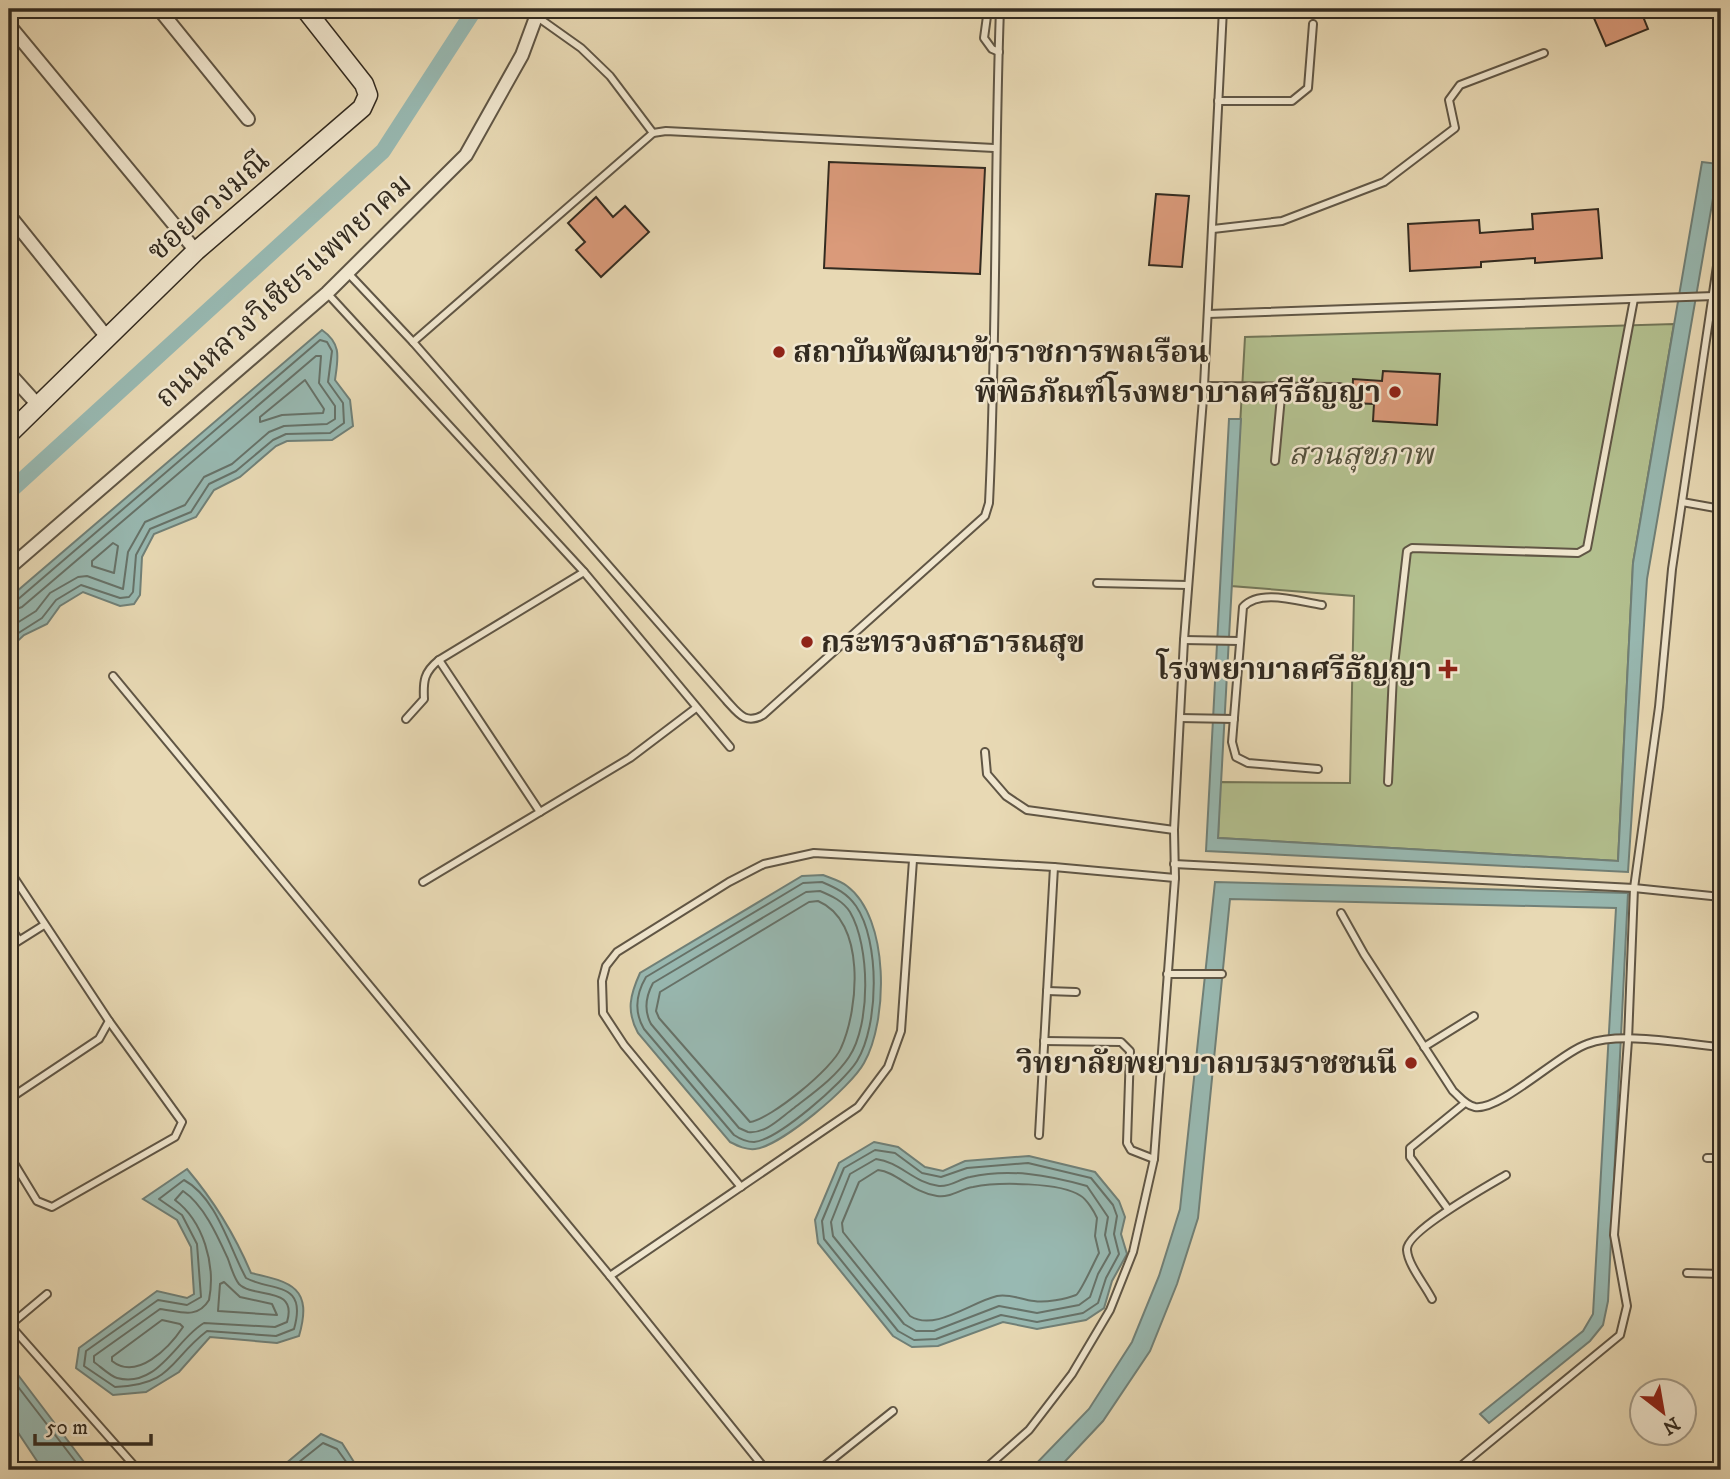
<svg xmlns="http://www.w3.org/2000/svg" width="1730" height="1479" viewBox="0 0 1730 1479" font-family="'IM FELL DW Pica','Noto Serif Thai',serif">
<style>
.green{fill:#b3c08f;stroke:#737658;stroke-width:2}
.water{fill:#98b9b2;stroke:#708078;stroke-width:2}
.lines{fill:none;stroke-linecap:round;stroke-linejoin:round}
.shore{stroke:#667269;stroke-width:2}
.canal{stroke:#98b9b2;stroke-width:16}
.building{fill:#da9a7a;stroke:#332b20;stroke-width:2}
.lane-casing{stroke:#605645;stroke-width:10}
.street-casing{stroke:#605645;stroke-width:16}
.secondary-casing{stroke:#332b20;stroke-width:21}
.path{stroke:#332b20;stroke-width:2.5;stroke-dasharray:5 3.5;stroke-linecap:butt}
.lane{stroke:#f0e6ce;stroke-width:6}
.street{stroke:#f0e6ce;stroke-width:12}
.secondary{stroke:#f0e6ce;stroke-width:18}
.poi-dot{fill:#8f2418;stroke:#f0e6ce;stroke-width:2.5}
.labels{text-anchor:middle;stroke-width:5;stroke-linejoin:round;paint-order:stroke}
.street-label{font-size:30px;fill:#332b20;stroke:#f0e6ce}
.poi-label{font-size:30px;font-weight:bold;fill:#332b20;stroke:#f0e6ce;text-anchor:end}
.park-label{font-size:30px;font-style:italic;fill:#53503c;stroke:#f0e6ce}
</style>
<rect width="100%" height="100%" fill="#e8d9b4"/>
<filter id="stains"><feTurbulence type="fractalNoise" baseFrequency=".00286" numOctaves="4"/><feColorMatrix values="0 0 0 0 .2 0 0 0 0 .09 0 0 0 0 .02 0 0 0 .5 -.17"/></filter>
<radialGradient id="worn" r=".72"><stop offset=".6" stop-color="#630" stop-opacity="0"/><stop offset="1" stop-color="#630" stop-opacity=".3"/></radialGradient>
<polygon class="green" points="1674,324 1633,563 1618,861 1218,838 1220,782 1350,783 1354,596 1231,586 1245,337"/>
<g class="water">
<polygon points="1702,162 1719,164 1647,579 1628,872 1206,851 1229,419 1241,419 1218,838 1618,861 1633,563"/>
<path d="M322,330C342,344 338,358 335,380L350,400L353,426L332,440L287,441L276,446L240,477L214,490L196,517L154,534L142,557L140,595L134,604L120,606L83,592L60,606L47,624L24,635L9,649V598Z"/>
<path d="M823,875C830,878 841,881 847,886C890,918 888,1021 864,1063C851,1087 781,1146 755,1149C746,1150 738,1146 730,1142L638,1033C626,1011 630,995 640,973L802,876Z"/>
<polygon points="1215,882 1628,893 1608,1301 1603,1325 1590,1341 1489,1423 1480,1414 1583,1331 1593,1314 1616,908 1230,899 1198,1218 1177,1284 1150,1351 1103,1421 1057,1470 1030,1470 1089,1409 1132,1342 1159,1276 1180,1209"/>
<polygon points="874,1142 898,1147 925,1167 943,1171 965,1161 1029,1156 1095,1172 1119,1201 1125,1217 1121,1234 1127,1254 1112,1281 1104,1308 1086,1320 1037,1329 1003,1322 938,1346 912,1347 893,1336 818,1243 815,1220 839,1163"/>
<path d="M187,1169C215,1202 234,1233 251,1273C292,1282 313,1288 299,1336L277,1343L210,1337L179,1372L146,1392L113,1395L76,1368L79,1348L157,1291L187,1298L194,1294L191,1247L177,1220L143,1199Z"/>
<polygon points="9,1363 90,1470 43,1470 9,1419"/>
<polygon points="321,1434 342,1443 359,1470 278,1470"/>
</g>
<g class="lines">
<g class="shore">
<polygon points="305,380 324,409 323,413 282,415 260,422 260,417"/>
<polygon points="113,543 118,546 114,573 92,566 92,561"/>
<polyline points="9,603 16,601 320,340 327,342 332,351 328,382 343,403 344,423 330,433 286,434 273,440 236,471 209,484 191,512 150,529 136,555 133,592 129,597 120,598 81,585 56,600 42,618 9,639"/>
<polyline points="9,612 22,607 316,356 321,356 319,383 335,406 335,419 327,424 284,426 269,432 232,464 204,477 185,505 145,522 128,552 123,589 87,576 78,577 50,593 36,611 9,628"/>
<path d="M822,882C836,888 847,893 856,906C880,941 879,1025 857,1061C844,1082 778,1140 754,1142C746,1142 740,1139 734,1135L644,1029C634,1012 636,994 646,977L803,883Z"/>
<path d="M820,891C832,896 843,901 850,912C870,946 871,1024 849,1057C835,1078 813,1093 794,1108C780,1118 766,1134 748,1132L739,1128L651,1024C644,1011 646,996 653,983L806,892Z"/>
<path d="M818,901C866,921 859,1008 841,1048C833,1068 771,1119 750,1122L659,1018L656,1011L660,992L809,902Z"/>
<polygon points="875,1150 895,1153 922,1173 941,1177 967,1168 1028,1163 1091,1178 1113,1205 1117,1216 1114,1234 1119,1254 1106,1278 1098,1303 1083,1313 1037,1322 1001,1315 936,1339 914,1340 898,1331 824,1239 822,1221 844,1168"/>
<path d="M876,1159C900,1162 914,1183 939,1186C951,1187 959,1179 970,1177C1009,1168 1048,1175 1087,1186L1108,1217L1105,1235L1110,1253L1098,1274L1090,1297L1079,1305L1037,1313L999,1306L934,1331H916L904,1324L833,1236L831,1222L850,1174Z"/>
<path d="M878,1170C897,1172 911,1192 937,1196C951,1198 960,1189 973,1187C997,1182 1061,1182 1081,1196C1087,1200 1094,1211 1097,1218L1095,1236L1099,1253C1095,1260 1081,1292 1076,1295C1066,1299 1045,1303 1034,1301C1022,1300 1009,1293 997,1296C971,1302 935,1332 910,1316L843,1232L842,1223L859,1182Z"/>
<path d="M184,1180C217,1198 229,1247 246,1278C271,1292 308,1280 294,1329L276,1336L207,1331C169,1360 173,1385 115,1387L84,1366L86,1351L158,1300L187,1305L201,1297L197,1244L182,1215L159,1199Z"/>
<path d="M183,1191C204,1205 218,1237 228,1259C231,1267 234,1278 239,1284C254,1299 298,1285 287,1322L275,1327L204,1323C177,1338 158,1389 117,1378C110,1376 101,1367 94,1362V1356L160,1309C179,1311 197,1320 209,1300C216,1264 203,1221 175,1200Z"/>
<polygon points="224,1282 240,1297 272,1304 277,1315 218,1311 220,1284"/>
<path d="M162,1320L180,1324L183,1327C169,1348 137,1381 112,1361V1357Z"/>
<polyline points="9,1375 82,1470"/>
<polyline points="289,1470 323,1443 337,1449 352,1470"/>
</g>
<polyline class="canal" points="9,492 383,151 475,9"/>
</g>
<g class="building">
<polygon points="1590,9 1640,9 1648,29 1606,46"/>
<polygon points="829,162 985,168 980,274 824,268"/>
<polygon points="1156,194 1189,196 1182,267 1149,265"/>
<polygon points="596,197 613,217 625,206 649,232 601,277 576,250 585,242 568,223"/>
<polygon points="1598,209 1602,258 1535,263 1535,258 1481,262 1481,267 1410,271 1408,224 1479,220 1480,233 1533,229 1532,214"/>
<polygon points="1383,371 1440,374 1437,425 1373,421 1374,404 1352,403 1353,379 1382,381"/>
</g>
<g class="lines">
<defs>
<g id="lane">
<polyline points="988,9 984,38 992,49 999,52"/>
<polyline points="536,16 581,48 610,76 653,133"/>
<polyline points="1218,101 1292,101 1308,88 1313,24"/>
<polyline points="1213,229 1282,221 1384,182 1455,128 1449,100 1460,85 1544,53"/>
<path d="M348,273L413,342L726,700C738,713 745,725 763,715L985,516L989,503C997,339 994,174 1000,9"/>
<polyline points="327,293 584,572 730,747"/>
<polyline points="1208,314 1714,296"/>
<polyline points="413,342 653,133 666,131 994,148"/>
<polyline points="1204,386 1340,387"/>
<polyline points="1275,461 1282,386"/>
<polyline points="1682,502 1721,509"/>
<polyline points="1097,583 1187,585"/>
<polyline points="1184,640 1239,641"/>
<polyline points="439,660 540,812 630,758 696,708"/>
<polyline points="113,676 610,1276 766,1470"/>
<polyline points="1180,718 1234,719"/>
<path d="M406,719L424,699C423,681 424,672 439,660L584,572"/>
<polyline points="985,752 987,774 1006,796 1027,810 1174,830"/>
<path d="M1318,769L1248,763L1236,757L1232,742L1243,607C1260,588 1300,602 1322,605"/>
<polyline points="1388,782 1393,674 1407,551 1412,548 1578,553 1587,548 1634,299"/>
<polyline points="1174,864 1634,888 1721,897"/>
<polyline points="9,870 109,1021 182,1122 175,1137 52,1207 37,1201 9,1155"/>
<polyline points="423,882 540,812"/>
<path d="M1341,913L1364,954L1453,1091C1460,1097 1465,1105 1475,1107C1500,1111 1560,1053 1587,1044C1622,1031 1683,1044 1721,1047"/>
<polyline points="9,926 19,940"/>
<polyline points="9,947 44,925"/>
<polyline points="1167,974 1222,974"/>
<polyline points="1047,991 1076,992"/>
<polyline points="1044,1041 1121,1042 1130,1051 1127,1143 1131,1150 1154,1159"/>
<polyline points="1424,1047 1474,1016"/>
<polyline points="9,1099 99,1039 109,1021"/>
<polyline points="1039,1135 1054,867"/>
<polyline points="1707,1158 1721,1158"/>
<polyline points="741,1187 624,1045 603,1013 602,981 606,966 617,952 729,882 764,864 814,853 1054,867 1175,878"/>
<polyline points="1448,1209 1410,1157 1410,1148 1465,1103"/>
<polyline points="1687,1273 1721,1274"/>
<polyline points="610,1276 858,1107 888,1067 901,1031 913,860"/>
<path d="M1432,1299C1425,1285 1408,1265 1407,1250C1405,1232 1489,1185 1506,1175"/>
<polyline points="9,1324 138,1470"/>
<polyline points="10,1325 47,1294"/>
<polyline points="819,1470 893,1411"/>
<polyline points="984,1470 1029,1430 1072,1374 1110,1310 1133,1252 1154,1159 1175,878 1174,830 1184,640 1204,386 1223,9"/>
<polyline points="1456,1470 1620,1335 1627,1306 1614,1235 1628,1040 1634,888 1659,707 1672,569 1721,239"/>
</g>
<g id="street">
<polyline points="159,9 248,119"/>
<polyline points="9,25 196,251"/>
<polyline points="9,215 106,336"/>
<polyline points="9,373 37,404"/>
<polyline points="9,568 327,293 466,155 522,55 539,9"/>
</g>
<polyline id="secondary" points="9,434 196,251 362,108 368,95 364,84 305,9"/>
</defs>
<use href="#lane" class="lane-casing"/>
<use href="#street" class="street-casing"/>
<use href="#secondary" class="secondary-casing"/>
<polyline class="path" points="9,1459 16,1470"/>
<use href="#lane" class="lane"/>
<use href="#street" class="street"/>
<use href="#secondary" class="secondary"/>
</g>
<g class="poi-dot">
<circle cx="779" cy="352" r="7"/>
<circle cx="1395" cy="392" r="7"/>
<circle cx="807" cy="642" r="7"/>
<path d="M1444.5 658.5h7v7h7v7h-7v7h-7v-7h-7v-7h7z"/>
<circle cx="1411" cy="1063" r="7"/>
</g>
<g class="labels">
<g class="street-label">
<text transform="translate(208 205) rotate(-41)" y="10">ซอยดวงมณี</text>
<text transform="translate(283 290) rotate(-42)" y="10">ถนนหลวงวิเชียรแพทยาคม</text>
</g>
<g class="poi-label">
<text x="793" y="362" text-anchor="start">สถาบันพัฒนาข้าราชการพลเรือน</text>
<text x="1381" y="402">พิพิธภัณฑ์โรงพยาบาลศรีธัญญา</text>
<text x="821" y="652" text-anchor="start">กระทรวงสาธารณสุข</text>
<text x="1432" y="679">โรงพยาบาลศรีธัญญา</text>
<text x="1397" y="1073">วิทยาลัยพยาบาลบรมราชชนนี</text>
</g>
<g class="park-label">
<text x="1361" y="464">สวนสุขภาพ</text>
</g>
</g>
<rect width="1730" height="1479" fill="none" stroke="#e8d9b4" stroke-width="35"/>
<rect x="10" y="10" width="1709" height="1458" fill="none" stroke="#332b20" stroke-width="3.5"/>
<rect x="18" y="18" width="1695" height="1444" fill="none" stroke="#332b20" stroke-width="2"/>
<g transform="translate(1663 1412) rotate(149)"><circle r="33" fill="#f0e6ce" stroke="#a49b88" stroke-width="2"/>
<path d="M0-5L12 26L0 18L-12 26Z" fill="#8f2418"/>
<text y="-10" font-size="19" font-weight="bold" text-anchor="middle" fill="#332b20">N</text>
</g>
<path d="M35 1434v10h116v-10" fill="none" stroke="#332b20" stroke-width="3.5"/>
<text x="46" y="1434" font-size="21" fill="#332b20" stroke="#f0e6ce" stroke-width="5" paint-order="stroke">50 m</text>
<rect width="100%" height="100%" filter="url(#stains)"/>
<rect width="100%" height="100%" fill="url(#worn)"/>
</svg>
